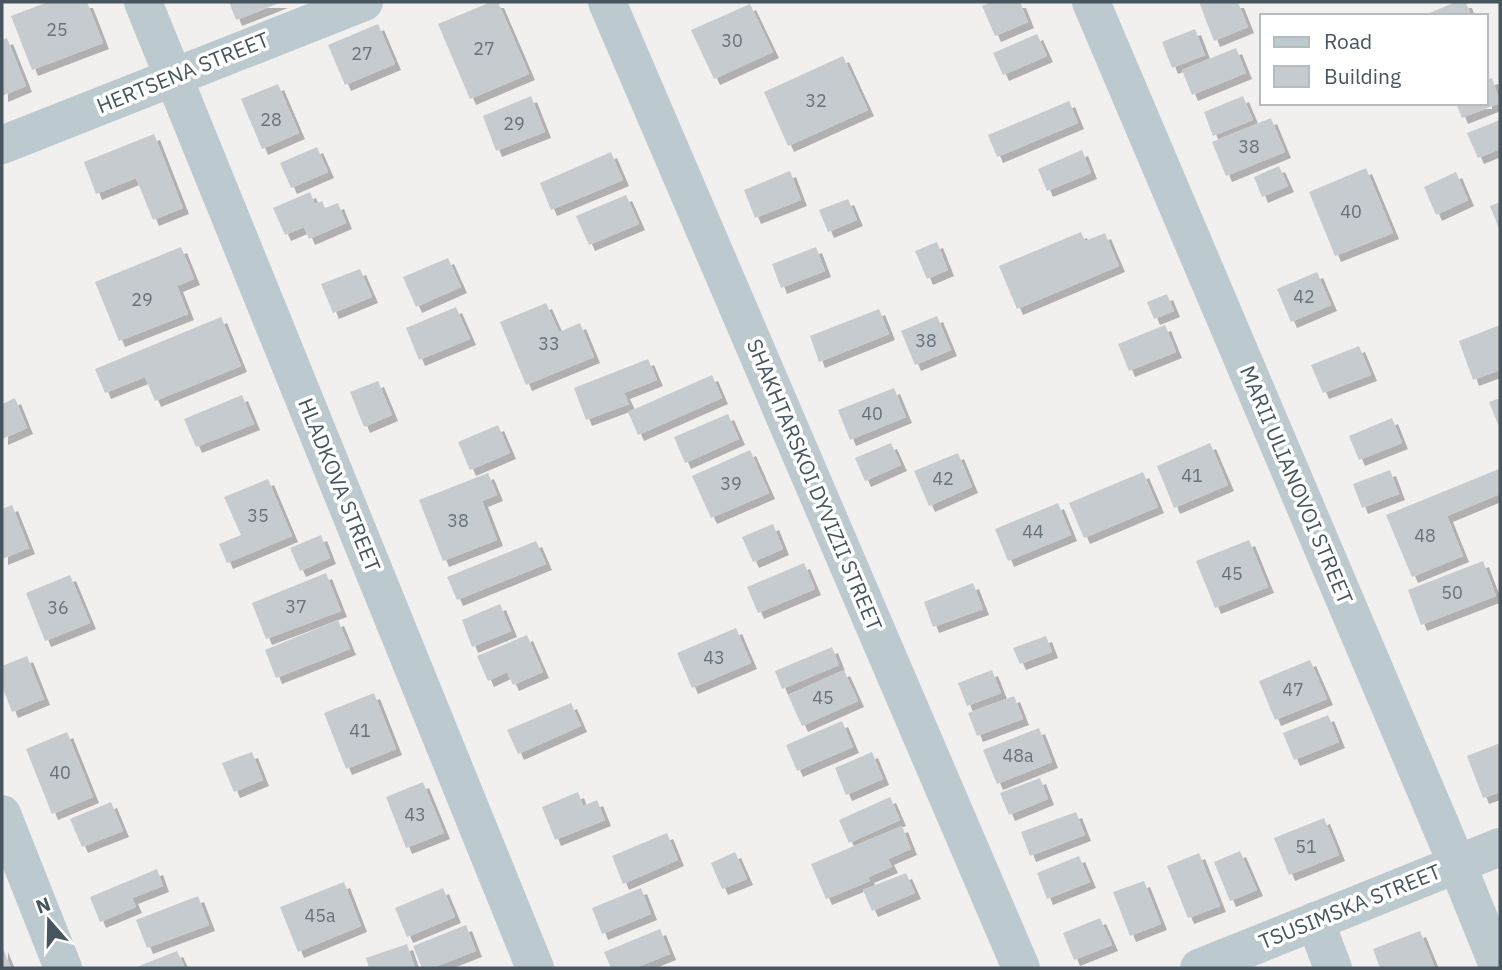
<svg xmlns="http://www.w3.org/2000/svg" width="1502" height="970" viewBox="0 0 1502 970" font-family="'IBM Plex Sans',sans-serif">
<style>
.building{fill:#c6cbcf;filter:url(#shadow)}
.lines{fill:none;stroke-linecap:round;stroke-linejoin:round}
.minor{stroke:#bcc9cf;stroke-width:38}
.labels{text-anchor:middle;stroke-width:7;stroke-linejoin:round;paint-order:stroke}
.number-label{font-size:18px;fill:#66727a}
.street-label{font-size:21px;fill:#46555e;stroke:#fff}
</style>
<defs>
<filter id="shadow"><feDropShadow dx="6" dy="6" stdDeviation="0" flood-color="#0004"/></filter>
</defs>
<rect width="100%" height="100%" fill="#f2efef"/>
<g class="building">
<polygon points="48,2 87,2 103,43 32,70 11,16"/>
<polygon points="229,2 282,2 236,20"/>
<polygon points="491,2 498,2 529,74 470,99 438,24"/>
<polygon points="992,2 1020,2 1028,22 995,36 982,6"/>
<polygon points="1199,2 1238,2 1248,27 1214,41"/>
<polygon points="1456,2 1466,2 1471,16 1422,16"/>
<polygon points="750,4 773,52 714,79 691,30"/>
<polygon points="378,24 395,64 345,85 328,45"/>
<polygon points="1195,29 1205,55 1172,68 1162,42"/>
<polygon points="1037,34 1047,56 1003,75 993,53"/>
<polygon points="7,38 26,86 2,96 2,40"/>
<polygon points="1236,48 1246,73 1192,95 1182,70"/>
<polygon points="843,56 868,110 788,146 764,92"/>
<polygon points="1492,78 1500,103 1462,118 1456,103 1486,103 1486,80"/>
<polygon points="278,84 299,133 262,149 241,99"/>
<polygon points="531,96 545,132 496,151 483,116"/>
<polygon points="1243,96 1253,120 1213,136 1204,112"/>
<polygon points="1069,101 1078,123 997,157 988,135"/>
<polygon points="1271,118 1285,152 1226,176 1212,142"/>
<polygon points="1500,120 1500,149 1478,158 1467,133"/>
<polygon points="154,134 183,208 153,220 136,178 96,194 84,162"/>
<polygon points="317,147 328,172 291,188 280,163"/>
<polygon points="1082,150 1091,173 1047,191 1038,169"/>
<polygon points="611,152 623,180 551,210 540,183"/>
<polygon points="1279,166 1288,186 1262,197 1254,177"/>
<polygon points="1366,168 1393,233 1335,256 1309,192"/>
<polygon points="790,171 801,200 755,218 744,190"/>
<polygon points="1456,172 1468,200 1436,215 1424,187"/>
<polygon points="310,192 315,204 322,201 325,208 338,203 346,223 309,239 304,227 285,235 273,208"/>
<polygon points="626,195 639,224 589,245 576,216"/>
<polygon points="848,199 857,220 828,232 819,210"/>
<polygon points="1500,202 1500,231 1490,206"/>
<polygon points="1081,232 1085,241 1105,233 1119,266 1017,309 999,266"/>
<polygon points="937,242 948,270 927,279 915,251"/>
<polygon points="181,247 194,279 177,286 188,314 119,341 95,282"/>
<polygon points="816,247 825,271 781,288 772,264"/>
<polygon points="448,258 461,287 416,307 403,277"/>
<polygon points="360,269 372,297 333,313 321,284"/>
<polygon points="1317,272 1331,305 1291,322 1277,289"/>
<polygon points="1167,294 1174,311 1154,319 1147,302"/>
<polygon points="546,303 559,332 580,323 594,357 526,385 500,322"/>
<polygon points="456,307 470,339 419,360 406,328"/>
<polygon points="879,309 889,334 819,362 810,336"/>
<polygon points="937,316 951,350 915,365 901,331"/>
<polygon points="221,317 241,366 155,401 145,377 105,393 95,369"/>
<polygon points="1165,325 1176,352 1129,371 1118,344"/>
<polygon points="1500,325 1500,370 1473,380 1459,341"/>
<polygon points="1359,346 1371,375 1323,393 1311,365"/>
<polygon points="648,359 657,380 624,393 629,404 586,420 574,388"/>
<polygon points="712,375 722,398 638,435 628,412"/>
<polygon points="378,381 392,415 364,427 350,392"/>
<polygon points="894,388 906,417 850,440 838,410"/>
<polygon points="242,395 254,424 196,447 184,419"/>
<polygon points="15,398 27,428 2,439 2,404"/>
<polygon points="1500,398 1500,429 1489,402"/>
<polygon points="728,414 739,439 685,463 674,437"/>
<polygon points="1392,418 1402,443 1359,460 1349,436"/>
<polygon points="498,425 510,453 470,470 458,442"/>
<polygon points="891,443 901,465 865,481 855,458"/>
<polygon points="1210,443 1228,485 1174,508 1157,466"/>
<polygon points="750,450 769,493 711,518 692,476"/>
<polygon points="958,453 972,487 929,506 914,471"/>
<polygon points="1499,469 1500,494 1447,516 1463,556 1412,577 1386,515"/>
<polygon points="1390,470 1399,494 1362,508 1353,484"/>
<polygon points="1143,472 1158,507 1084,538 1069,503"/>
<polygon points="488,473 497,495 482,501 497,540 443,561 419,500"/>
<polygon points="268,479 292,536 227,563 219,544 241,535 224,497"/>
<polygon points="1058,503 1071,535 1008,561 995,529"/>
<polygon points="12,505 29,548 2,559 2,509"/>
<polygon points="773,524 783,549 753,562 742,537"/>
<polygon points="321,535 330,558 300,571 290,548"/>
<polygon points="1249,540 1268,587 1215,608 1196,561"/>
<polygon points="536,541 546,564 457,600 447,577"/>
<polygon points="1483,561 1496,596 1421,625 1408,590"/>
<polygon points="804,563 815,589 758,613 747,587"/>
<polygon points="326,573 341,611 266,639 252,603"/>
<polygon points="70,575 90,623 45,641 26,593"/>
<polygon points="973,583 983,609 933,627 924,602"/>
<polygon points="500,604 511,631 472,647 462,620"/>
<polygon points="338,620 350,649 276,678 265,650"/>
<polygon points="736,628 751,663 692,688 677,653"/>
<polygon points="527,635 543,672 513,685 507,672 488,681 477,656"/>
<polygon points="1046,636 1052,652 1020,664 1013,648"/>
<polygon points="832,647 839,665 782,689 775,671"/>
<polygon points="27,656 44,699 12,712 2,686 2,666"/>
<polygon points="1310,660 1327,699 1275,720 1259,681"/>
<polygon points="844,670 858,701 802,726 788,695"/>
<polygon points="992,670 1001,693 967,706 958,683"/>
<polygon points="374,693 396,749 346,769 324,713"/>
<polygon points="1014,696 1023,719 977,736 968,713"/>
<polygon points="571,703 581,726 518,754 507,730"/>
<polygon points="1328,715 1339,742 1294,760 1283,733"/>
<polygon points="842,721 853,747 797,771 786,745"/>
<polygon points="1039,728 1052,762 997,784 983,750"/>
<polygon points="67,732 93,797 52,814 26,749"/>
<polygon points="1500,743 1500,792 1483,798 1467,756"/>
<polygon points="252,752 263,780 234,792 222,763"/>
<polygon points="872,752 883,779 846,795 835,768"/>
<polygon points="1040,778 1048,799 1009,815 1000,793"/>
<polygon points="423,782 444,833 406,848 386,797"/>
<polygon points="578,792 583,806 597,800 605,820 555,840 542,807"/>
<polygon points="890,797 900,820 849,843 839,820"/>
<polygon points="111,802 123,831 82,847 70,819"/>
<polygon points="1076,812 1085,835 1030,856 1021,832"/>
<polygon points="1324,818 1339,855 1289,875 1274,838"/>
<polygon points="902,826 911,849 888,859 892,867 868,877 870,881 826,899 811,864"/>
<polygon points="667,833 678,860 623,884 612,856"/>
<polygon points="1240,851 1257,890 1230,901 1214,862"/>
<polygon points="735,852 747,879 722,889 711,863"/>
<polygon points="1199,853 1220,906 1188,918 1167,866"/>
<polygon points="1079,856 1090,882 1047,899 1037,873"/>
<polygon points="157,869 163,886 132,898 136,907 100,922 90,897"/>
<polygon points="906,873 915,893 872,911 863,890"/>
<polygon points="1144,881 1161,924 1130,936 1113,892"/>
<polygon points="344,882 361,926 298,952 280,907"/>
<polygon points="443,888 455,917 407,937 395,908"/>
<polygon points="641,888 651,914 602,934 592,908"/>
<polygon points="198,896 209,925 147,948 136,920"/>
<polygon points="1100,918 1112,945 1074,960 1063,933"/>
<polygon points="466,925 476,951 432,968 422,968 413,946"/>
<polygon points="660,929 670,954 635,968 611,968 604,952"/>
<polygon points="1420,931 1435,968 1380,968 1373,949"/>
<polygon points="407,944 415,968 369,968 366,958"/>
<polygon points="2,946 11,968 2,968"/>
<polygon points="177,951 185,968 134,968"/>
</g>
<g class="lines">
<g class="minor">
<polyline points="143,2 535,968"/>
<polyline points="607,2 1021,968"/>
<polyline points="1091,2 1457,864 1499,968"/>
<polyline points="2,145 364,2"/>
<polyline points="2,814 63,968"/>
<polyline points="1315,921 1333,968"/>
<polyline points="1199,968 1500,847"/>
</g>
</g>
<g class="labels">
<g class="number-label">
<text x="57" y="36">25</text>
<text x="732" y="47">30</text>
<text x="484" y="55">27</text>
<text x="362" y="60">27</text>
<text x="816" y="107">32</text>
<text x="271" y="126">28</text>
<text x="514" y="130">29</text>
<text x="1249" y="153">38</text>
<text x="1351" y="218">40</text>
<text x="1304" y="303">42</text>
<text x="142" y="306">29</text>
<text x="926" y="347">38</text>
<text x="549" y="350">33</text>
<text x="872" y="420">40</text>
<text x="1192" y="482">41</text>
<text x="943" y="485">42</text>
<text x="731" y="490">39</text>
<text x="258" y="522">35</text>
<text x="458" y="527">38</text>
<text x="1033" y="538">44</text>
<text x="1425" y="542">48</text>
<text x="1232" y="580">45</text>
<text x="1452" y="599">50</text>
<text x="296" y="613">37</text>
<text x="58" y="614">36</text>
<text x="714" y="664">43</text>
<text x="1293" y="696">47</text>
<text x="823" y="704">45</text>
<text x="360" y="737">41</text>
<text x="1018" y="762">48а</text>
<text x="60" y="779">40</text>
<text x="415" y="821">43</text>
<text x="1306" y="853">51</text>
<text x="320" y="922">45а</text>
</g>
<g class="street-label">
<text transform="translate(183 73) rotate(-22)" y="7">HERTSENA STREET</text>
<text transform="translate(339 485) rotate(68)" y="7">HLADKOVA STREET</text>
<text transform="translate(814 485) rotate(67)" y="7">SHAKHTARSKOI DYVIZII STREET</text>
<text transform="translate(1296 485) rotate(67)" y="7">MARII ULIANOVOI STREET</text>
<text transform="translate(1350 907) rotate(-22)" y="7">TSUSIMSKA STREET</text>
</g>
</g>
<rect width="1502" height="970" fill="none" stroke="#46555e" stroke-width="7"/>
<rect x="1260" y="14" width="228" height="91" fill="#ffffff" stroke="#b5bbbf" stroke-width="2"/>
<rect x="1274" y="37" width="35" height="10" fill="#bcc9cf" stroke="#b5bbbf" stroke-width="2"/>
<text x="1324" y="49" font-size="21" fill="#46555e">Road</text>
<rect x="1274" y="66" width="35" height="21" fill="#c6cbcf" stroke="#b5bbbf" stroke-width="2"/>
<text x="1324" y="84" font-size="21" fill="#46555e">Building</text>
<g transform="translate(49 921) rotate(340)" stroke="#ffffff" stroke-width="5" paint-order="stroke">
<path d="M0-5L12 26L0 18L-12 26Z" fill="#46555e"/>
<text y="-10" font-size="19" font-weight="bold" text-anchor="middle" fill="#46555e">N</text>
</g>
</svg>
